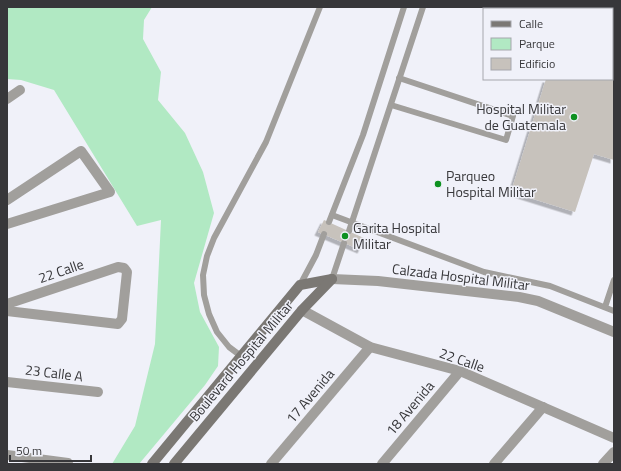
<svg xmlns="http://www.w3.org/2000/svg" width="621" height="471" viewBox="0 0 621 471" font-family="'Titillium Web',sans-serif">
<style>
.green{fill:#b1e9c3}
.building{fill:#c7c2bc;filter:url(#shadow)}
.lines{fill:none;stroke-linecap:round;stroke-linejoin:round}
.lane{stroke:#a19f9c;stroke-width:6}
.street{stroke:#a19f9c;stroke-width:10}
.secondary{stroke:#7b7874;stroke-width:10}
.poi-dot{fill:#0d9121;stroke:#f0f1f9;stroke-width:1.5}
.labels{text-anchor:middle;stroke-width:3;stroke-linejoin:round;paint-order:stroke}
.poi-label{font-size:14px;fill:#37373a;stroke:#f0f1f9;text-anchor:start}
.street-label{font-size:14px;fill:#37373a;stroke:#f0f1f9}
</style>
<defs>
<filter id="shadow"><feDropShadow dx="-3.5" dy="3.5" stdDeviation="0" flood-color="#0004"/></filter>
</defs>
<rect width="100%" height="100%" fill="#f0f1f9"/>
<polygon class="green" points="7,7 152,7 144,20 143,39 161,72 158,100 185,133 203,172 214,213 194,283 200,312 219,347 218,366 205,385 139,464 112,464 135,426 155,344 161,220 137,226 54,90 21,80 7,79"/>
<g class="building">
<polygon points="593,7 614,7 614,160 594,154 575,212 511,192 546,79 612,79 612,9 592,9"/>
<polygon points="324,220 366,239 361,250 318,232"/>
</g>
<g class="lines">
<g class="lane">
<polyline points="391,105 506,140 513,116 399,78"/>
<polyline points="332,215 484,272 550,286 614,311"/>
<polyline points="329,222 363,135 404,7"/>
<polyline points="349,231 423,7"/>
<polyline points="332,279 344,243"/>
<polyline points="300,285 316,255 324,234"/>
<polyline points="605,307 614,280"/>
<polyline points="241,356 229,347 217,332 209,314 204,295 203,275 207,256 214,238 266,142 320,7"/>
</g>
<g class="street">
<polyline points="533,9 533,7"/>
<polyline points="562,9 562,7"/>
<polyline points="7,99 20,90"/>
<polyline points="7,200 81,151 110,192 7,224"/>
<polyline points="332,279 378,281 519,297 538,301 614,332"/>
<polyline points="7,304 118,267 124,268 127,272 122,319 118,324 7,311"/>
<polyline points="302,310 370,347 460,371 614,438"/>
<polyline points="7,382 98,392"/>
<polyline points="7,455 68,463"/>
<polyline points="271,464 370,347"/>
<polyline points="382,464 460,371"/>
<polyline points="494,464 543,407"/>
<polyline points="603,464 614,452"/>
</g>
<g class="secondary">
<polyline points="152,464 300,285 332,279"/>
<polyline points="174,464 302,310 332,279"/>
</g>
</g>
<g class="poi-dot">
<circle cx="574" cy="117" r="4"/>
<circle cx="438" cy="184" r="4"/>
<circle cx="345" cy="236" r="4"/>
</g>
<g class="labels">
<g class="poi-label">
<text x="566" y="114" text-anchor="end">Hospital Militar<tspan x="566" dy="16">de Guatemala</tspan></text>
<text x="446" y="181">Parqueo<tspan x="446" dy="16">Hospital Militar</tspan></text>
<text x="353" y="233">Garita Hospital<tspan x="353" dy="16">Militar</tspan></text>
</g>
<g class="street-label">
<text transform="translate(61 271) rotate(-19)" y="5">22 Calle</text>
<text transform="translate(461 277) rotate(7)" y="5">Calzada Hospital Militar</text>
<text transform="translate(462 360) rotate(19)" y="5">22 Calle</text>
<text transform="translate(241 361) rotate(-50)" y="5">Boulevard Hospital Militar</text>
<text transform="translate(54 373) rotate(7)" y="5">23 Calle A</text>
<text transform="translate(310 396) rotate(-50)" y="5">17 Avenida</text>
<text transform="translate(410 408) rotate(-50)" y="5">18 Avenida</text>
</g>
</g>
<rect width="621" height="471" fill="none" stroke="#37373a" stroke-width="16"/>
<rect x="483" y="8" width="130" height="72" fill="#f0f1f9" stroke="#a6a7ad"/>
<rect x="491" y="21" width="20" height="6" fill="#7b7874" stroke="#a6a7ad"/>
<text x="519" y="28" font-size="12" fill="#37373a">Calle</text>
<rect x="491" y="38" width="20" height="12" fill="#b1e9c3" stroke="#a6a7ad"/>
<text x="519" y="48" font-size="12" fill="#37373a">Parque</text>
<rect x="491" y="58" width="20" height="12" fill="#c7c2bc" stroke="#a6a7ad"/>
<text x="519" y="68" font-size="12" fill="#37373a">Edificio</text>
<path d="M10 455v6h81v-6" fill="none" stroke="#37373a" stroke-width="2"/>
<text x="16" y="455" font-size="12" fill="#37373a" stroke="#f0f1f9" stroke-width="3" paint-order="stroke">50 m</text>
</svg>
